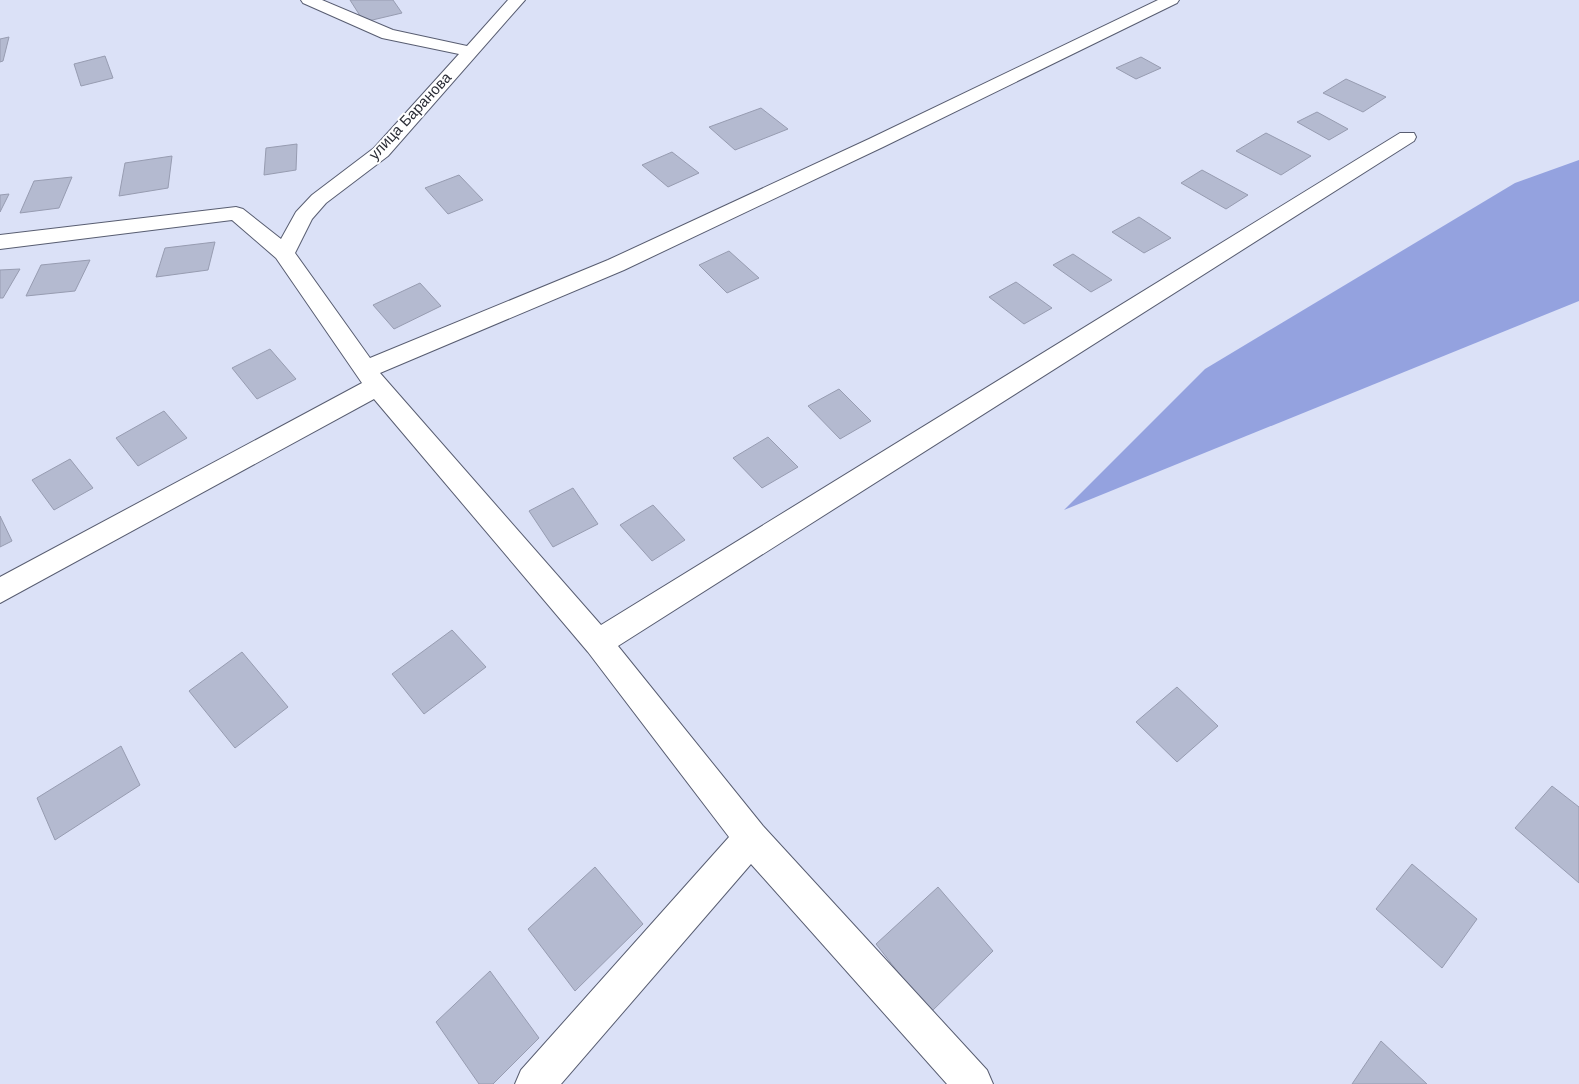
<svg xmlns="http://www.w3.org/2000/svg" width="1579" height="1084" viewBox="0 0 1579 1084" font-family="'DM Sans',sans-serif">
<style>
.water{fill:#94a2df}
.building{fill:#b4bad0;stroke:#979cb1}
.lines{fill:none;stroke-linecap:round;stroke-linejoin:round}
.minor-casing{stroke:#585d71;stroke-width:2}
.minor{fill:#fff;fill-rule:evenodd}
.labels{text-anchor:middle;stroke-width:4;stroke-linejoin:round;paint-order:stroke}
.far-street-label{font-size:15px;fill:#2b2d36;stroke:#fff}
</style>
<rect width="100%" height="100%" fill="#dbe1f7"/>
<polygon class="water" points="1579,160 1579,301 1064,510 1205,369 1515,183"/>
<g class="building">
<polygon points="350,0 393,0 402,13 364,22"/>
<polygon points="9,37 3,61 0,62 0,39"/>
<polygon points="105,56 113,78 81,86 74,64"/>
<polygon points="1141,57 1161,68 1136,79 1116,68"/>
<polygon points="1346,79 1386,97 1363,112 1323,93"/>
<polygon points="761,108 788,129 735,150 709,127"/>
<polygon points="1317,112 1348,129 1329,140 1297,122"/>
<polygon points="1266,133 1311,156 1281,175 1236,151"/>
<polygon points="297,144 296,170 264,175 266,148"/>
<polygon points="672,152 699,173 668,187 642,165"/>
<polygon points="172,156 168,188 119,196 125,163"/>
<polygon points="1202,170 1248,195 1226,209 1181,183"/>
<polygon points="459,175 483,200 448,214 425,188"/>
<polygon points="72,177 59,208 20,213 34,181"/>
<polygon points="9,194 0,212 0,195"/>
<polygon points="1139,217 1171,238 1144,253 1112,232"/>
<polygon points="215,242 208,270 156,277 165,248"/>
<polygon points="729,251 759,278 727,293 699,265"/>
<polygon points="1073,254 1112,280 1091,292 1053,265"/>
<polygon points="90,260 75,291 26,296 41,265"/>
<polygon points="20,269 3,298 0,298 0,270"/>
<polygon points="1016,282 1052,308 1024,324 989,297"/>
<polygon points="420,283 441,306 394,329 373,305"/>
<polygon points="270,349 296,379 257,399 232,368"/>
<polygon points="839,389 871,421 840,439 808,406"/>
<polygon points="164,411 187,438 138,466 116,438"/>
<polygon points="768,437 798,467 762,488 733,458"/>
<polygon points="70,459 93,488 54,510 32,480"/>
<polygon points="573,488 598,524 553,547 529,511"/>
<polygon points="653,505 685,540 652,561 620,525"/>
<polygon points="0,516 12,541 0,547"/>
<polygon points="452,630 486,667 424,714 392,674"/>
<polygon points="242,652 288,707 235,748 189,691"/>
<polygon points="1177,687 1218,726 1177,762 1136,722"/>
<polygon points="121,746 140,785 55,840 37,798"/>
<polygon points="1552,786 1579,807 1579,883 1515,828"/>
<polygon points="1412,864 1477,919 1442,968 1376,909"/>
<polygon points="595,867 643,924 575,991 528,929"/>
<polygon points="938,887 993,951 930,1013 876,944"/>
<polygon points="490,971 539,1038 493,1084 479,1084 436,1022"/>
<polygon points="1381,1041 1427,1084 1352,1084"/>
</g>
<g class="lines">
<defs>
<polygon id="minor" points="301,0 322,0 393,30 467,46 508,0 525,0 388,156 326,203 312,219 295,253 370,358 608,260 869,139 1158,0 1179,0 1177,3 883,147 624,270 380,373 601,625 1400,133 1414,133 1416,137 1414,141 618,646 763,826 987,1070 993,1084 947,1084 751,864 561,1084 515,1084 521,1070 729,837 588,652 374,399 0,603 0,577 362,383 276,258 232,220 0,249 0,235 236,207 243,209 281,239 296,212 312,195 374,148 459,54 382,38 303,3"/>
</defs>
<use href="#minor" class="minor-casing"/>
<use href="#minor" class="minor"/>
</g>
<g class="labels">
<g class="far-street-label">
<text transform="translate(410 116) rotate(-47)" y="5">улица Баранова</text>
</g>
</g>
</svg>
